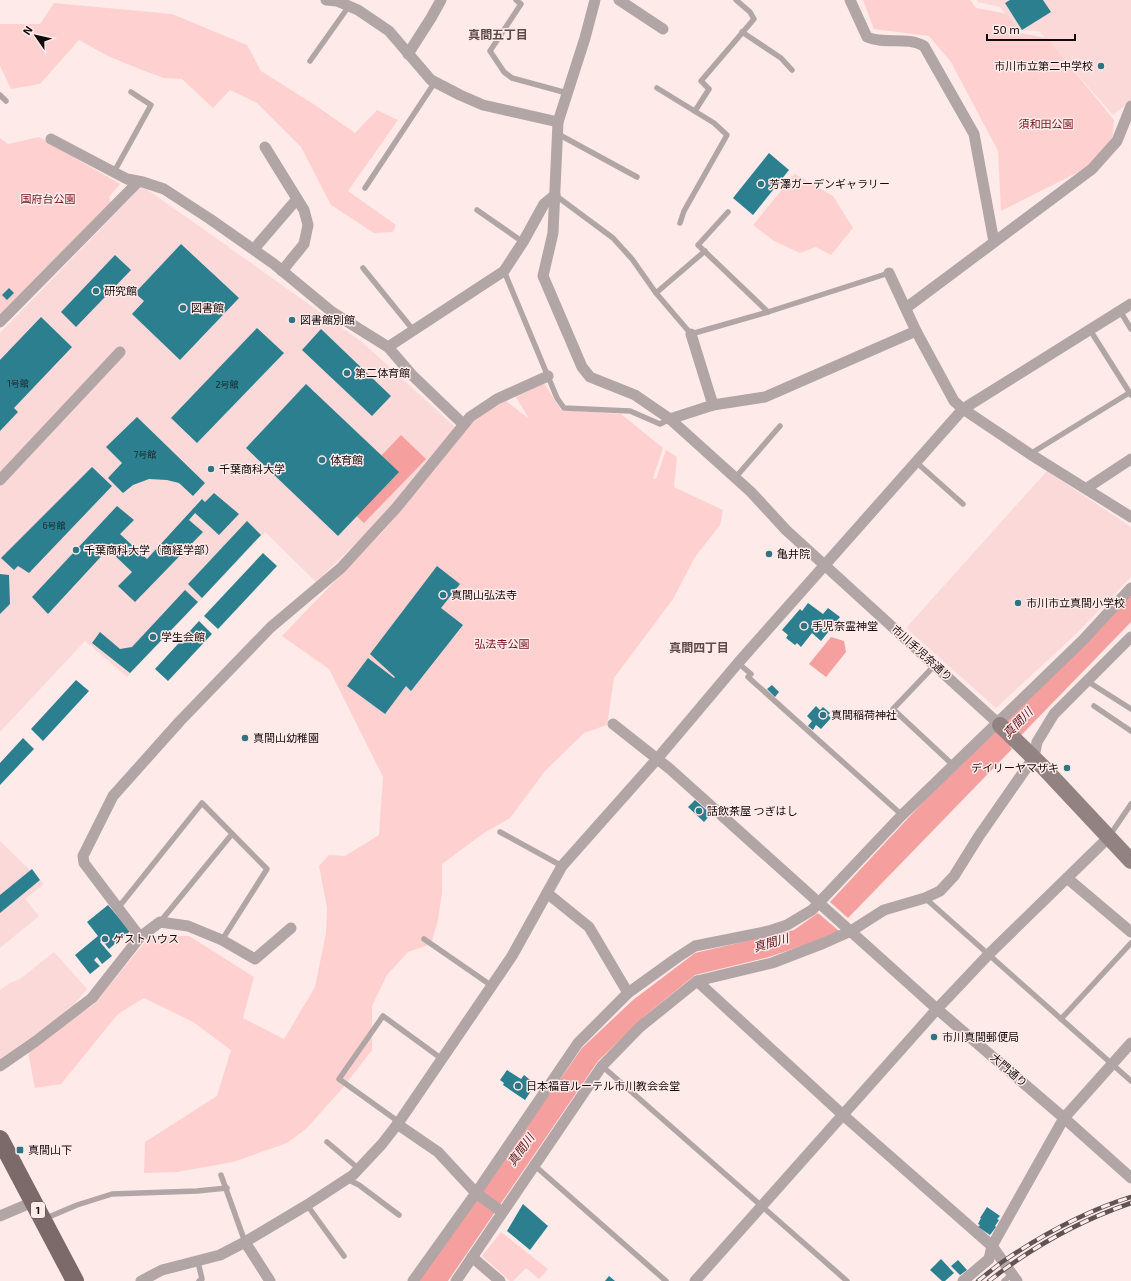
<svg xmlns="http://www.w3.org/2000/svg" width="1131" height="1281" viewBox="0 0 1131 1281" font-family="'Exo 2','Noto Sans JP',sans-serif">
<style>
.built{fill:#fbd9d8}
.green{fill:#fed1d0}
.water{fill:#f5a09f}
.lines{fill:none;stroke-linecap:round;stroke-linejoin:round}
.river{stroke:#f5a09f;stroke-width:21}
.building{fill:#2b7f8f}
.lane{stroke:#b1a6a5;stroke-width:5.5}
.street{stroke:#b1a6a5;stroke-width:11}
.secondary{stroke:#928382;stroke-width:16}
.primary{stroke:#7c6969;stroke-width:18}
.rail-casing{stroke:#605454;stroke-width:4.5}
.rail{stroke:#feeae9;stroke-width:3;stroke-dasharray:9;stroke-linecap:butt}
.poi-dot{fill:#2f7482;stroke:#feeae9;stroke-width:1.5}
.labels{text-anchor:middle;stroke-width:3;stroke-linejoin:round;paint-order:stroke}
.number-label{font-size:9px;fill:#19282c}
.shield{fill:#feeae9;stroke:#5a4e4e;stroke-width:1}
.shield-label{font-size:10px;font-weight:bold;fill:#130b0b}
.poi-label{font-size:11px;fill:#130b0b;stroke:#feeae9;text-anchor:start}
.park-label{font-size:11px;fill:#76121f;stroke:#feeae9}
.street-label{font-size:11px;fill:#130b0b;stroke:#feeae9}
.neighbourhood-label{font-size:12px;font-weight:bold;fill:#5e4a49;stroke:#feeae9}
.water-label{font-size:12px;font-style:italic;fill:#5d131a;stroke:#feeae9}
</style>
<rect width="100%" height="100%" fill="#feeae9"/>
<g class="built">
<polygon points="977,0 1131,0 1131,101 1113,115 1039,31 1019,30 1000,7 978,2"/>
<polygon points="142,186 206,231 362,342 455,427 390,510 316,582 265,532 127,677 85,641 0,732 0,333"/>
<polygon points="1047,471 1131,527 1131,577 1076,634 996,708 906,628"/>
<polygon points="0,841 44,884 25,899 39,916 0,948"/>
<polygon points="54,952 87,989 73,1006 61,1016 0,1059 0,990 10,983 20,979"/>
</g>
<g class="green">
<polygon points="863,0 970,0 976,8 1008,14 1020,33 1047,38 1114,120 1112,142 1090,166 1001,211 998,151 951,62 929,36 874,29"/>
<polygon points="54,3 172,14 247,45 261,71 315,105 355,133 377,110 398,120 348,191 396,225 393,232 374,233 331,205 301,147 257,103 230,90 213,108 182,79 164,78 142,70 108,56 79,40 40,84 11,89 0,66 0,24 40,24"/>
<polygon points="39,137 120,184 109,197 111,203 0,318 0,138 8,144"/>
<polygon points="795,174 833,196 853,228 831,255 816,247 800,253 774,241 753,225"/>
<polygon points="544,383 561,410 621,414 663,448 653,478 656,479 666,450 677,457 674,487 723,510 720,525 695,557 673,599 614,678 607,725 584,733 545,771 510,818 484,833 442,864 442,893 438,920 431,944 408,952 387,975 372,1006 372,1050 341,1090 306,1129 287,1143 233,1162 177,1172 144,1173 145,1142 217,1096 231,1050 193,1022 144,998 118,1014 61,1084 35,1088 28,1052 94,1004 150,936 189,936 254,977 243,1018 284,1039 315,987 326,933 327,908 319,866 329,855 345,856 379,835 383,777 329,669 282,636 386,528 463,431 501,397 529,419 516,397"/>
<polygon points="501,1232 548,1269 539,1279 526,1268 513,1281 510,1281 482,1256"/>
</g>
<g class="water">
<polygon points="401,435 426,459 364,523 339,500"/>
<polygon points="831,637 844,641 846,652 826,677 809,664"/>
<polygon points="992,728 1012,749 848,918 830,902"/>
<polygon points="818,913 839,931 822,939 769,957 695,975 646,1015 598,1061 448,1281 418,1281 582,1048 633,1000 695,953 794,930"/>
</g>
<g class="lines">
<polyline class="river" points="995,747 1131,607"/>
</g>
<g class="building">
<polygon points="1010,0 1043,0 1051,12 1022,30 1005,3"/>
<polygon points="769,153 789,170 753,215 733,198"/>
<polygon points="181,244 239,298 180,360 132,314 144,301 135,293"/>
<polygon points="115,255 131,270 76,327 61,312"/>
<polygon points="9,288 14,293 7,300 2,295"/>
<polygon points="41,317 72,347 14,408 18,412 0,431 0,360"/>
<polygon points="257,328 284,353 197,443 171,418"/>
<polygon points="321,329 391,396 372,416 302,350"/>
<polygon points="306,384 399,472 338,536 246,448"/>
<polygon points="137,417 205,483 193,496 179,483 167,480 149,479 133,485 123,493 108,478 122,463 106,447"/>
<polygon points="92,467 112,486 29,573 18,566 14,570 1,558"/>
<polygon points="214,493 239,514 219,535 195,513 189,520 203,532 135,602 118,586 132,572 108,549 48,614 32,597 117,506 134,520 120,534 147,559 202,499 205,502"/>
<polygon points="247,521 261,535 202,598 188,584"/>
<polygon points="263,553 277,566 218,629 204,616"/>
<polygon points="437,566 460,584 441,608 463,625 411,691 406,686 385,714 347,686 368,658 394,678 395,677 370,654"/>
<polygon points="0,574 9,575 10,604 0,614"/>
<polygon points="185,590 198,602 130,673 92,643 100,632 120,649 132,647"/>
<polygon points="808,603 823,614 828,608 840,617 821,641 812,633 801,647 797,643 795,645 786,638 788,635 782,630 800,609 802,611"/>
<polygon points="199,621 212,634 168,681 155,669"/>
<polygon points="76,680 89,691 43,741 31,729"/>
<polygon points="772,685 779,692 775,697 767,689"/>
<polygon points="816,706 820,710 823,707 830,713 828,715 831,718 821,729 816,725 813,730 808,726 812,721 807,716"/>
<polygon points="23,738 34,749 0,785 0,763"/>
<polygon points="695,800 711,814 704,822 688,807"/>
<polygon points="32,869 40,880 0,913 0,895"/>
<polygon points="108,905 130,931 122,939 119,935 115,938 118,941 109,949 102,940 100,942 112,956 102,964 97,957 94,960 100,966 90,974 75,955 98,936 87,922"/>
<polygon points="507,1070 521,1079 524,1075 534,1083 532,1087 533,1088 525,1100 503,1085 504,1083 500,1080"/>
<polygon points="523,1204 548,1226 530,1250 507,1231"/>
<polygon points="987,1207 1000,1216 997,1219 999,1220 995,1226 996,1227 990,1235 978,1227 980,1225 978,1224 981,1218 980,1218"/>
<polygon points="941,1259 954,1273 945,1281 942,1281 930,1270"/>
<polygon points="958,1260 967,1270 960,1275 951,1266"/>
<polygon points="609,1276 615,1281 605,1281"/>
</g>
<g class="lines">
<g class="lane">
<polyline points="516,0 521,4 490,51 504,72 512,78 567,93"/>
<polyline points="742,32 781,58 792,70"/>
<polyline points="310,61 349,6"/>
<polyline points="657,88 714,123 727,135 684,211 680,223"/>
<polyline points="0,95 6,101"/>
<polyline points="695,111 709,89 701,81 754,19 750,12 736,0"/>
<polyline points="558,134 637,177"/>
<polyline points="114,172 151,105 131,92"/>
<polyline points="365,188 435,82"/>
<polyline points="555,195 613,238 632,259 656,293 691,334 768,312 889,273"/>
<polyline points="477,210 523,242"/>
<polyline points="728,212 698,245 768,312"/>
<polyline points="363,268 414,331"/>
<polyline points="504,271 557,398 564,408 630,411 660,424 670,419"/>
<polyline points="656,293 705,251"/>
<polyline points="1120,311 1131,329"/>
<polyline points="1090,330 1131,395"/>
<polyline points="1030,454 1129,393"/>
<polyline points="916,462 963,504"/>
<polyline points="735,478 780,426"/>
<polyline points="738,663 751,674 748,677 902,815"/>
<polyline points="935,665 893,709 953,765"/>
<polyline points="1087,681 1131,709"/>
<polyline points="1094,706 1131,731"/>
<polyline points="500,832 562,866"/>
<polyline points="1110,835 1131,804"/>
<polyline points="925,898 1131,1081"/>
<polyline points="118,908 202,803 267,869 222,940"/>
<polyline points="160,922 232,834"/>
<polyline points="424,939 492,986"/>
<polyline points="1061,1019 1131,943"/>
<polyline points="602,1066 847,1281"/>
<polyline points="399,1122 339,1079 383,1016 442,1059"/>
<polyline points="327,1142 359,1169"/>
<polyline points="534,1165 666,1281"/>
<polyline points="221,1175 245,1242"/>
<polyline points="347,1179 359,1185 399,1215"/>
<polyline points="307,1205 344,1256"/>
<polyline points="44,1219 77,1205 112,1194 197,1191 227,1188"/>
<polyline points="198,1262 202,1279 199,1281"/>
<polyline points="1004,1281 1012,1274"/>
</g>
<g class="street">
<polyline points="326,0 337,1 358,10 389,31 431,80 460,95 483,105 558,122"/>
<polyline points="595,0 585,38 558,122 553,233 543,276 582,367 590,377 635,395 670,419 751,492 786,530 1000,725"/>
<polyline points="619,0 663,29"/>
<path d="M850,0L867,37C885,45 907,36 924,46L974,134L994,242"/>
<polyline points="408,54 431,18 441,0"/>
<polyline points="51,139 127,179 143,182 164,189 210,219 274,264 332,312 388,347 413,376 463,424"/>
<polyline points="265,147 304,210 308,225 304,244 282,271"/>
<polyline points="254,249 297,199"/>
<polyline points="889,273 916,331 954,401 963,409 1030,454 1131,517"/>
<polyline points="906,308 1092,169 1117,141 1131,106"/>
<polyline points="0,322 138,182"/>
<polyline points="691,334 713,405"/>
<polyline points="388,347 504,271 523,242 544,204 555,195"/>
<polyline points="670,419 713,405 765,397 916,331"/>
<polyline points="0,480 120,352"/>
<polyline points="1087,488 1131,459"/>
<polyline points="613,724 670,769 937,1009 1064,1118 1131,1178"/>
<polyline points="1067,878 1131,932"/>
<polyline points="547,893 589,927 628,993"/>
<polyline points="140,937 84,863 83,856 113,796 180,721 271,627 341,568 397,507 470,417 497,399 548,376"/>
<polyline points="697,981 843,1115 992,1246 1017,1281"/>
<polyline points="0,1066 36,1041 92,998 140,937 160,922 188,926 222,940 255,959 291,928"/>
<polyline points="397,1124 438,1152 476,1193 502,1212"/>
<polyline points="0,1216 33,1202"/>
<polyline points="245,1242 270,1281"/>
<polyline points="472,1257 500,1281"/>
<polyline points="141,1281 162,1270 220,1255 245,1242 307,1205 353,1175 382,1144 399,1122 512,956 562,866 657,759 738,663 963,409 1131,304"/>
<polyline points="413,1281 476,1193 578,1043 628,993 678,957 695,946 769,931 787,925 812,910 902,815 1083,640 1131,588"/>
<polyline points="456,1281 602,1066 640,1027 697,981 772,963 824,943 851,931 884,910 925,898 940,891 954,876 979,836 1034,757 1037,742 1054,714 1131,637"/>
<polyline points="695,1281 937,1009 989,954 1109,837"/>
<polyline points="963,1281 989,1259 992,1246 1064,1118 1131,1043"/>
</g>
<polyline class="secondary" points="1000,725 1043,767 1131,861"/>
<polyline class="primary" points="0,1139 75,1281"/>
<defs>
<g id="rail">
<path d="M978,1281C987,1274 996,1266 1005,1260C1044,1234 1086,1211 1131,1197"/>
<path d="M989,1281C1032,1247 1079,1221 1131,1203"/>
</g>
</defs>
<use href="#rail" class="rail-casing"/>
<use href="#rail" class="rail"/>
</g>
<g class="poi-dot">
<circle cx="1101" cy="66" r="4"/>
<circle cx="761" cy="184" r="4"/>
<circle cx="96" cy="291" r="4"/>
<circle cx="183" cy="308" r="4"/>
<circle cx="292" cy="320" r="4"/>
<circle cx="347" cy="373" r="4"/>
<circle cx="322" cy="460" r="4"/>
<circle cx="211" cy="469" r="4"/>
<circle cx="76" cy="550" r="4"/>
<circle cx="769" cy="554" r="4"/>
<circle cx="443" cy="595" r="4"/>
<circle cx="1018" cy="603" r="4"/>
<circle cx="804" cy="626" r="4"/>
<circle cx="153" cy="637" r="4"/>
<circle cx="823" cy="715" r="4"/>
<circle cx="245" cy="738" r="4"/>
<circle cx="1067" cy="768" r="4"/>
<circle cx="699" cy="811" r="4"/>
<circle cx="105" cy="939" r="4"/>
<circle cx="934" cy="1037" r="4"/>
<circle cx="518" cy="1086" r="4"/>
<rect x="16" y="1146" width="8" height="8" rx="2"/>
</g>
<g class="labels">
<g class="number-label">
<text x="18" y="387">1号館</text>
<text x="227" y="388">2号館</text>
<text x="145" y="458">7号館</text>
<text x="54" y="529">6号館</text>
</g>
<rect class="shield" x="31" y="1202" width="14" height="16" rx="3"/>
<g class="shield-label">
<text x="38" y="1214">1</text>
</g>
<g class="poi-label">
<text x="1093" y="70" text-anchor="end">市川市立第二中学校</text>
<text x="769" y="188">芳澤ガーデンギャラリー</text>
<text x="104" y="295">研究館</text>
<text x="191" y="312">図書館</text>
<text x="300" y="324">図書館別館</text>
<text x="355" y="377">第二体育館</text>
<text x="330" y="464">体育館</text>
<text x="219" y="473">千葉商科大学</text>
<text x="84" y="554">千葉商科大学（商経学部）</text>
<text x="777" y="558">亀井院</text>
<text x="451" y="599">真間山弘法寺</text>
<text x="1026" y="607">市川市立真間小学校</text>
<text x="812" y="630">手児奈霊神堂</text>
<text x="161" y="641">学生会館</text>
<text x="831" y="719">真間稲荷神社</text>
<text x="253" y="742">真間山幼稚園</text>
<text x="1059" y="772" text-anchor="end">デイリーヤマザキ</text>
<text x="707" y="815">話飲茶屋 つぎはし</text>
<text x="113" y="943">ゲストハウス</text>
<text x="942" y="1041">市川真間郵便局</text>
<text x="526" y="1090">日本福音ルーテル市川教会会堂</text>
<text x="28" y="1154">真間山下</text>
</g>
<g class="park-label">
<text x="1046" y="128">須和田公園</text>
<text x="48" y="203">国府台公園</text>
<text x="502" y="648">弘法寺公園</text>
</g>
<g class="street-label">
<text transform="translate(922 653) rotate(42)" y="4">市川手児奈通り</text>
<text transform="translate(1009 1070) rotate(41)" y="4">大門通り</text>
</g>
<g class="neighbourhood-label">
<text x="498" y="39">真間五丁目</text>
<text x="699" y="652">真間四丁目</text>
</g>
<g class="water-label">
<text transform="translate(1018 723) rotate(-46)" y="4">真間川</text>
<text transform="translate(771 943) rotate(-16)" y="4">真間川</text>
<text transform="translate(521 1150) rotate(-54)" y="4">真間川</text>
</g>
</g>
<g transform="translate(36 36) rotate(304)" stroke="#feeae9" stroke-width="3" paint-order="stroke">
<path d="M0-3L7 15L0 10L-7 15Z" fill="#130b0b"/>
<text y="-6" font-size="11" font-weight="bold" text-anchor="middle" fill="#130b0b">N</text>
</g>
<path d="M987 34v6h88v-6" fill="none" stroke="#130b0b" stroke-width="2"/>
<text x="993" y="34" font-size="12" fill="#130b0b" stroke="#feeae9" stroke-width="3" paint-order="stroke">50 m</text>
</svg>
